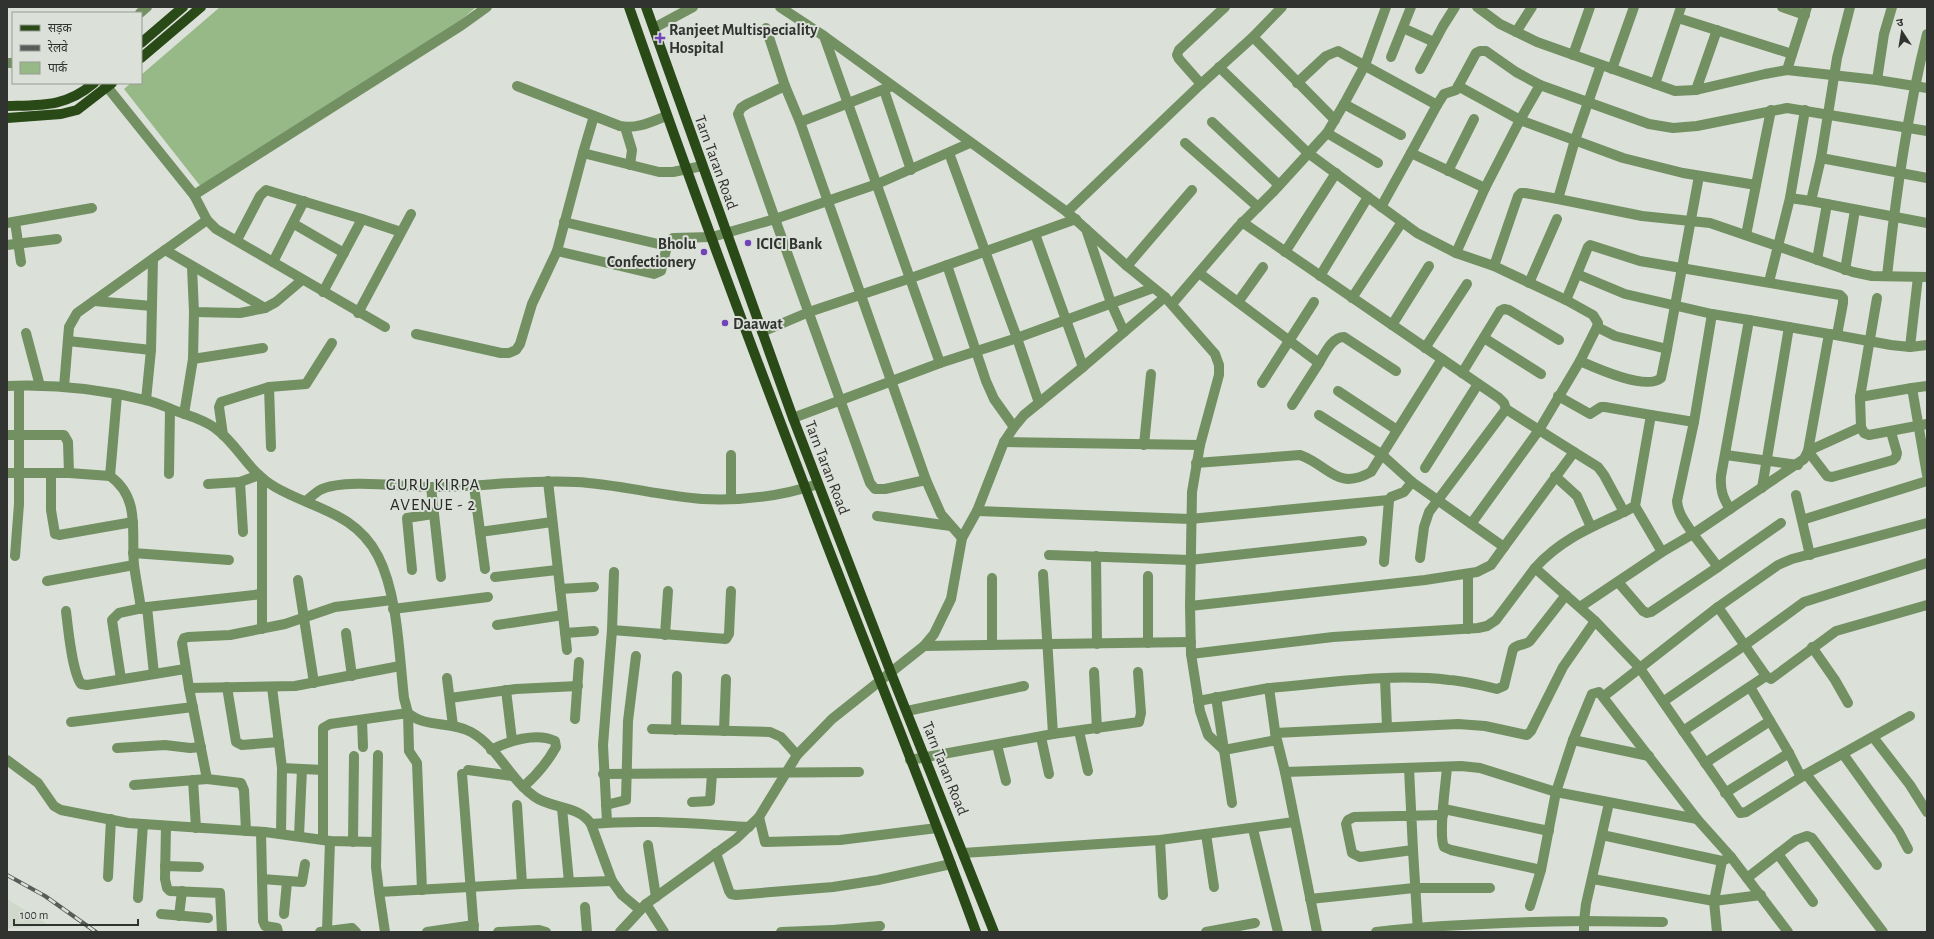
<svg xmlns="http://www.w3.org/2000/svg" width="1934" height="939" viewBox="0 0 1934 939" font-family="'Alegreya Sans','Noto Sans Devanagari',sans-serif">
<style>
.built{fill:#cfd8ca}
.green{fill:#97b987}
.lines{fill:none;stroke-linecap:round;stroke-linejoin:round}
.minor{stroke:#729062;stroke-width:10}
.major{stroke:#294916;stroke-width:10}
.rail-casing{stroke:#595c58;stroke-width:4}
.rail{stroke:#dbe0d9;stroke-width:2.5;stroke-dasharray:8;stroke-linecap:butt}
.poi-dot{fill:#7242b9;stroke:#dbe0d9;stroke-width:1.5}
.labels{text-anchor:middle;stroke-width:4;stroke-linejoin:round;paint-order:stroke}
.poi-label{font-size:16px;font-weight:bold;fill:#313330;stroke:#dbe0d9;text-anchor:start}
.street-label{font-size:16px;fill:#313330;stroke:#dbe0d9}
.neighbourhood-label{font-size:17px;letter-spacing:1px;fill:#272b25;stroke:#dbe0d9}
</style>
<rect width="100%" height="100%" fill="#dbe0d9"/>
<polygon class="built" points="7,899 50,926 7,928"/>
<polygon class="green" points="220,7 476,7 453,27 205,192 124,89 131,83 141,83 141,75"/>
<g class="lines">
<g class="minor">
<polyline points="780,7 824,36 1067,212 1127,266 1165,297 1215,354 1219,365 1219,375 1200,445 1192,492 1190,606 1191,654 1200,711 1208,735 1224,750 1277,740 1285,772 1461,766 1480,768 1556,792 1697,819 1731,857 1788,932"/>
<polyline points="1477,7 1500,24 1537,42 1675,91 1696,90 1765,74 1787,70 1877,80 1927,88"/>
<polyline points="1782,7 1805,15"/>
<polyline points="1850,7 1837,58 1821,158 1927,178"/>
<polyline points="140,13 147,7"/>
<polyline points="1678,18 1792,54"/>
<polyline points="654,28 693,7"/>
<polyline points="766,28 785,86 800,122 926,480 941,514 962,538"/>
<polyline points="1403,28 1434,42"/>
<polyline points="1516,32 1532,7"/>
<polyline points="824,36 940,363"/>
<polyline points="1253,37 1335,120"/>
<polyline points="1573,55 1590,7"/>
<polyline points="1391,57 1411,7"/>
<polyline points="7,63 13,63"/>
<polyline points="1601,65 1575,140 1558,199 1642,216 1710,223 1853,272 1872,276 1927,277"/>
<polyline points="1219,67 1308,153 1417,233 1456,253 1494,266 1566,300 1593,315 1598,323 1597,327 1615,336 1667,349"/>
<polyline points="1420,69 1443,26 1455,7"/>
<polyline points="1612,69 1634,7"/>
<polyline points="1787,70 1807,7"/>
<polyline points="1877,80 1884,34 1892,7"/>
<polyline points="104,83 194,195 207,220"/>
<polyline points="1297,83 1326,56 1338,51 1437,105 1411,153 1485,188 1520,120 1540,85 1649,124 1673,128 1697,126 1787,108 1927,131"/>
<polyline points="1201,84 1253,37 1282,7"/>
<polyline points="1655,84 1681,7"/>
<path d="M517,86L620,126C637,129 651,122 666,116"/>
<polyline points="785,86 747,104 741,108 738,114 775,219 870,483 875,489 885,489 926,480"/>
<polyline points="1458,86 1520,120 1623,158 1683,173 1756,185"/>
<polyline points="884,90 911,170"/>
<polyline points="1696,90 1717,30"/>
<polyline points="1344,104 1401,135"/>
<polyline points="1437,105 1444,94 1456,90 1476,53 1480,51 1486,51 1516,72 1540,85"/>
<polyline points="800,122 892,86"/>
<polyline points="1212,122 1279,185"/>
<polyline points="625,127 632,150 630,165"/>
<polyline points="1327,133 1378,163"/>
<polyline points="1185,143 1258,207"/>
<polyline points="583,153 594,116"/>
<polyline points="949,153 1017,338 1039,403"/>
<polyline points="1821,158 1811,201 1927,223"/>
<polyline points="1448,171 1474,119"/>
<polyline points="194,195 462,25 487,7"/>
<polyline points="1790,198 1805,110"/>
<polyline points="1381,207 1411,153"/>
<polyline points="1067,212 1201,84 1179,59 1177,55 1179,50 1225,7"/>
<polyline points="362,219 401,232"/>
<polyline points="15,222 21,262"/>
<polyline points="564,222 667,246 673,238 712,237 775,219 877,184 970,143"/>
<polyline points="7,223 92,208"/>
<polyline points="294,224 344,253"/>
<polyline points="1086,229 1111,303 1124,332"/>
<polyline points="1035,234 1083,367"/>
<polyline points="1746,235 1771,110"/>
<polyline points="237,240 260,196 266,190 362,219 323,292"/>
<polyline points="7,245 57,239"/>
<polyline points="165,250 265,308 276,302 302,280"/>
<polyline points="557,251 654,274 661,271 667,246"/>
<polyline points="1285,252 1336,173"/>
<polyline points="1456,253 1485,188"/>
<polyline points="1817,260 1827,204"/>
<polyline points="273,262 304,201"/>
<polyline points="947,265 986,381 994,399 1014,427"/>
<polyline points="1127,266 1192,190"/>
<polyline points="1494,266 1518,196 1521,193 1525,193 1558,199"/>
<polyline points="192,267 194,312 240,313 265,308"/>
<polyline points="1845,270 1855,210"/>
<path d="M1199,273L1319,363C1325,353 1332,337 1344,337L1396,371"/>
<polyline points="1577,274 1588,247 1590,245 1640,261 1840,295 1843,298 1843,303 1837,335"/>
<polyline points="1320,276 1368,197"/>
<path d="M1887,276C1896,195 1907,114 1927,34"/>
<polyline points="1769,282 1790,198 1811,201"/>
<polyline points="1529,283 1557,219"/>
<polyline points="1352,298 1402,222"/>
<polyline points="1877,298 1860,397 1861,427 1808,451 1827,476 1832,477 1893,460 1896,457 1897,453 1891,432"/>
<polyline points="1566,300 1577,274 1625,294 1712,314 1694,422 1651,415 1635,506 1624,512"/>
<polyline points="94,301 152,306"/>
<polyline points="1238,302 1263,267"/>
<polyline points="1172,304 1238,227 1273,192 1327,133 1344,104 1365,65 1386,7"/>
<polyline points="358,313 411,214"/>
<path d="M1712,314L1749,320L1721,476C1720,490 1723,498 1730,509L1693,534L1718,567L1781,523"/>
<polyline points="1392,325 1429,266"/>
<polyline points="762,332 809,312 911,278 1076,219"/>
<polyline points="26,333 40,386"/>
<polyline points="416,334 501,353 509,353 516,350 520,344 532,304 557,251 583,153 659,172 673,172 702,166"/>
<polyline points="1830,334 1891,345 1910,347 1918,277"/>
<polyline points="1484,338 1541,374"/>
<polyline points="68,341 151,350"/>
<polyline points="1910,347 1927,345"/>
<polyline points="1425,348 1467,284"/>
<polyline points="193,359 263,348"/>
<path d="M1442,359L1499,398L1504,403L1506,409L1539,430L1580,361C1596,368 1646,391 1661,378L1667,349L1699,176"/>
<polyline points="1580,361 1597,327"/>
<polyline points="1462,373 1500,311 1504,309 1509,310 1559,340"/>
<polyline points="1262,383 1314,302"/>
<path d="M7,386C53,384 100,389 145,400C156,402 166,407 176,411C190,416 203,419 215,428C237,443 248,472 275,487C313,509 355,512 378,556C398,595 399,654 404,698L408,713C424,728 452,721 471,732C498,747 510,780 535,797C552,809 579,805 591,824L612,881L622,895L640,910"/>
<polyline points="64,387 69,327 77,313 207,220 216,229 385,327"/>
<polyline points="269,387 271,447"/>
<polyline points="1912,388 1927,386"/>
<polyline points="1338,391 1397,430"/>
<polyline points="1558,396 1590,414 1601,407 1605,407 1651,415"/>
<polyline points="1860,397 1912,388 1927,475"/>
<polyline points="146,400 151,350 153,259"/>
<polyline points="1292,405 1319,363"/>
<polyline points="184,414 193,359 194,312"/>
<polyline points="1319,415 1381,454 1412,482 1504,547 1574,452 1539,430 1471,524"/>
<polyline points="793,418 940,363 1017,338 1153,288"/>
<polyline points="1861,427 1864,433 1869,435 1927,424"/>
<polyline points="7,435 64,435 68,442 69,473"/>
<polyline points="223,435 219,407 221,402 269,387 306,384 332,343"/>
<polyline points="1004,442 1200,445"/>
<polyline points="1144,445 1151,374"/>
<polyline points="1726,455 1798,465"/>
<path d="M1196,463L1300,455C1330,466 1337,491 1371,472L1442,359L1242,222"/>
<polyline points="1425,468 1478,384"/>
<polyline points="7,473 69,473 110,476 117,395"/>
<polyline points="51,473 51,510 55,534 59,535 133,522"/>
<polyline points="169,474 170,409"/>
<path d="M110,476C141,498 131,533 134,565C136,580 139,594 141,609"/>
<polyline points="1555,476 1577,496 1591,527"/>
<polyline points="262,478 262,629"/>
<polyline points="548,481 567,650"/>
<polyline points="240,482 243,532"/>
<polyline points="208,484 240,482 259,475"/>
<polyline points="474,486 485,569"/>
<polyline points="431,487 441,577"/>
<polyline points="1762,488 1789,327"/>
<polyline points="1796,495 1810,555"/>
<polyline points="731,499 731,455"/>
<path d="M306,501C310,498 315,493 320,490C344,478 403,487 431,487C480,487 528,479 576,482C618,484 660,496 702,499C741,501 782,496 818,484"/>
<polyline points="1635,506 1662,552"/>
<polyline points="1730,509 1804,459 1808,451 1829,334 1749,320"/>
<polyline points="977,511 1190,519 1389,500"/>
<polyline points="877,516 951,526"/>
<polyline points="1802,520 1927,481"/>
<polyline points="480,532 552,522"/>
<polyline points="133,553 229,560"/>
<polyline points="1049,555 1190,560 1362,541"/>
<polyline points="15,556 19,504 19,386"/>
<polyline points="1096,556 1097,644"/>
<polyline points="1420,558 1424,527 1429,512 1506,409"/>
<polyline points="1384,562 1389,500 1391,497 1404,492 1412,482"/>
<path d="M1535,568C1560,540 1591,527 1624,512L1604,475L1598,467L1574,452"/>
<polyline points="412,570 407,518 433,514"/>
<polyline points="1043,574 1053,734"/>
<polyline points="1468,574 1468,629"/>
<polyline points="495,577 557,570"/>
<polyline points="298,580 314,683"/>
<polyline points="47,581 134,565"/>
<polyline points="1618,582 1643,611 1647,613 1651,612 1718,567"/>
<polyline points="560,589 594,587"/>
<polyline points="392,600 335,607 285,624 230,635 188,637 184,638 182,643 189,688 295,686 400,666"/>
<polyline points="1190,606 1425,580 1477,572 1491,565 1504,547"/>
<path d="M1580,607L1662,552L1693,534C1686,523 1678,514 1677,501L1694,422"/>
<polyline points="1718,607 1766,676 1771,679 1836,631 1927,605"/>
<polyline points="393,609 488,597"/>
<path d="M66,611C68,628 72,671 81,684L87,685L185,669"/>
<polyline points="497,625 563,615"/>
<polyline points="612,630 726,639 729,634 731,591"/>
<polyline points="346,633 352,676"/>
<polyline points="565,633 594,631"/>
<polyline points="665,635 668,591"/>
<polyline points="1148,643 1148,576"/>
<polyline points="992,645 992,578"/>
<polyline points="924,646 1191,642"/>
<polyline points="1812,647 1835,680 1848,703"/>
<polyline points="1191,654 1333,637 1478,628 1487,626 1496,620 1535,568 1595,621 1639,667 1740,813 1746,812 1806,774 1910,716"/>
<polyline points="1094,672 1097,729"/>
<polyline points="154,674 147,607 262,594"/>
<polyline points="447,678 453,726"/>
<polyline points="121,679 112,620 119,613 147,607"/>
<polyline points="1385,679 1387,727"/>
<polyline points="227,687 236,742 242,745 279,742"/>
<polyline points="272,687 282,768 281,834"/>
<polyline points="1750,687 1789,753 1801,777"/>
<path d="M1269,688C1328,683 1390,673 1449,680C1465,681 1481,685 1497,689L1504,686L1513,649C1518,643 1525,646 1530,641L1566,595"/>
<polyline points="506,690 512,740"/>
<polyline points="1604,696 1718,607 1778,565 1792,559 1927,523"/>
<polyline points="1216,697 1232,803"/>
<polyline points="450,698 516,689 578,686"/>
<polyline points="1198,701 1269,688 1276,738"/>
<polyline points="1664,701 1745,645 1804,602 1927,563"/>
<polyline points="907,711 1024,686"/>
<polyline points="575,719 579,662"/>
<polyline points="362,720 363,747"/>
<polyline points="71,722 193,707"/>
<polyline points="652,729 770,732 781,737 797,755"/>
<polyline points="676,730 677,676"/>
<polyline points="724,731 726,679"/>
<polyline points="1079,731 1088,771"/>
<polyline points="1683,731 1766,676"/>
<polyline points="1275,733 1458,724 1485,726 1527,735 1531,731 1563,667 1595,621"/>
<polyline points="1041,737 1049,774"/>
<polyline points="1873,737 1910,785 1927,812"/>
<polyline points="1573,740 1649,756"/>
<polyline points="997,745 1006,781"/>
<polyline points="117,748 165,745 190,748 201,747"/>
<path d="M491,750C508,741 536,732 555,741L556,747C547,763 537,775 523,787"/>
<polyline points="1843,754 1899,832 1908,849"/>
<polyline points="378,755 376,867 379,892"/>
<polyline points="7,760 38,783 54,806 61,810 128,823 265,832 330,841 376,842"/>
<polyline points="910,760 1053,734 1139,722 1141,713 1138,672"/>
<polyline points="1705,763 1770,721"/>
<path d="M1447,767C1446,783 1438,834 1444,847L1451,850L1541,870L1556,792L1573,740L1592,694L1599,692L1697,819"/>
<polyline points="282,768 323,770"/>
<polyline points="1409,768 1413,850 1360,857 1352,853 1346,824 1348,820 1354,817 1443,815"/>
<polyline points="468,770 513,776"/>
<polyline points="1285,772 1317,932"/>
<polyline points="462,774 474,932"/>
<polyline points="603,774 859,772"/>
<polyline points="1806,774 1877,865"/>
<polyline points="207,779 241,783 244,790 246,831"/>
<polyline points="193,780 196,828"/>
<polyline points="134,785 207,779 189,688"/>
<polyline points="1725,793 1789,753"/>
<polyline points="692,802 710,801 712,774"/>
<polyline points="517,805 522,884"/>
<polyline points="606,805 626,800 628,721 636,656"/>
<polyline points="562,808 569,882"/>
<polyline points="1444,809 1549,831"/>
<polyline points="759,817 765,842 840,840 937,828"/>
<polyline points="607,822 603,745 612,630 614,572"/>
<path d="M591,824C643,819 697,824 749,827"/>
<polyline points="166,826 165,879 167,888 170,891 220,893 222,932"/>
<polyline points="1253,829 1278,932"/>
<polyline points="261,832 263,921 265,926 277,928 278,932"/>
<polyline points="1206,834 1214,887"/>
<polyline points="1602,835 1722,861 1731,857"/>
<polyline points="299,836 302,769"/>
<polyline points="323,839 323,728 330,724 408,713 409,751 417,763 422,890"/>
<polyline points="1160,840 1163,895"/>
<polyline points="353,842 354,756"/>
<polyline points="648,845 656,897"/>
<polyline points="1413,850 1418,932"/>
<polyline points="716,853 729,891 731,894 736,895 833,887 878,880 951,864"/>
<polyline points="963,853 1160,840 1294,822"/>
<polyline points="1778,854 1813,902"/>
<polyline points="165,866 199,867"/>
<polyline points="108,877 111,819"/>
<polyline points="1747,878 1796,840 1807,836 1812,838 1883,932"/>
<polyline points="262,879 302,882 305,864"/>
<polyline points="1593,879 1714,901 1761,895"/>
<polyline points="138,898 143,824"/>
<polyline points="1310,899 1414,888 1490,888"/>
<polyline points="646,904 664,932"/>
<polyline points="1530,906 1541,870"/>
<polyline points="585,907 587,932"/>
<polyline points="161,914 208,918"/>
<polyline points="284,914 287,882"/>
<polyline points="179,916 182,891"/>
<polyline points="833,930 880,926"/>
<polyline points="327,931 330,841"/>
<polyline points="320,932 352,928 356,932"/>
<polyline points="385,932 379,892 522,884 612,881"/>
<polyline points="427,932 474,925"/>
<polyline points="498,932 539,930 546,932"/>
<polyline points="620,932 646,904 736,839 759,817 797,755 832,719 924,646 934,634 951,599 962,538 977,511 1004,442 1014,427 1024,415 1083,367 1165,297"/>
<polyline points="781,932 833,930 833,932"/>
<polyline points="1206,932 1255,923"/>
<path d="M1376,932C1445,924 1515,922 1584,921L1586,904L1609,803"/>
<polyline points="1584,932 1584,921 1663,922"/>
<polyline points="1717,932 1714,901 1722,861"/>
</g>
<g class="major">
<path d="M629,7C685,168 744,328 805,487C861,636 922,782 976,932"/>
<polyline points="646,7 793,418 891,673 994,932"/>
<polyline points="141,43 183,7"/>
<polyline points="141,58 201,7"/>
<path d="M7,106C42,105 66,107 94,83"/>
<polyline points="7,118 61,114 77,110 112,83"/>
</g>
<defs>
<polyline id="rail" points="7,875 45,896 96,932"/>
</defs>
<use href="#rail" class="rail-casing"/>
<use href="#rail" class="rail"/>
</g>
<g class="poi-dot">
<path d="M658 32h4v4h4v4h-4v4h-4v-4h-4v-4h4z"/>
<circle cx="748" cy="243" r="4"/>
<circle cx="704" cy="252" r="4"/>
<circle cx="725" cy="323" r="4"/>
</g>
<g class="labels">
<g class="poi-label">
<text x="669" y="35">Ranjeet Multispeciality<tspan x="669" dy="18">Hospital</tspan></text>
<text x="696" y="249" text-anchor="end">Bholu<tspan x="696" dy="18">Confectionery</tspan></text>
<text x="756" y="249">ICICI Bank</text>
<text x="733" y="329">Daawat</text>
</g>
<g class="street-label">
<text transform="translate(717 162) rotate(70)" y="6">Tarn Taran Road</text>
<text transform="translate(828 467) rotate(69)" y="6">Tarn Taran Road</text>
<text transform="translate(946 768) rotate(68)" y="6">Tarn Taran Road</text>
</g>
<g class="neighbourhood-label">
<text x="433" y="490">GURU KIRPA<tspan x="433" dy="20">AVENUE - 2</tspan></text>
</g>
</g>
<rect width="1934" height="939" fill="none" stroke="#313330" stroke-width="16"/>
<rect x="12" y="12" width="130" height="72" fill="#dbe0d9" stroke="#979b95"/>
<rect x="20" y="25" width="20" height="6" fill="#294916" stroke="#979b95"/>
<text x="48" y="32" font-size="12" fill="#313330">सड़क</text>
<rect x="20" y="45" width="20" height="6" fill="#595c58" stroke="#979b95"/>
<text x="48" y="52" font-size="12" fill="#313330">रेलवे</text>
<rect x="20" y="62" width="20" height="12" fill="#97b987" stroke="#979b95"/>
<text x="48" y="72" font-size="12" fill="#313330">पार्क</text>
<g transform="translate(1902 32) rotate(348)" stroke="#dbe0d9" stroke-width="3" paint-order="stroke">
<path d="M0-3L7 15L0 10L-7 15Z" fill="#313330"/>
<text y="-6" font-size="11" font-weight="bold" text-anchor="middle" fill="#313330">उ</text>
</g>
<path d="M14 919v6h124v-6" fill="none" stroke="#313330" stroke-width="2"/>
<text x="20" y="919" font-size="12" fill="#313330" stroke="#dbe0d9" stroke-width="3" paint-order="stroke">100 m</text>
</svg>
